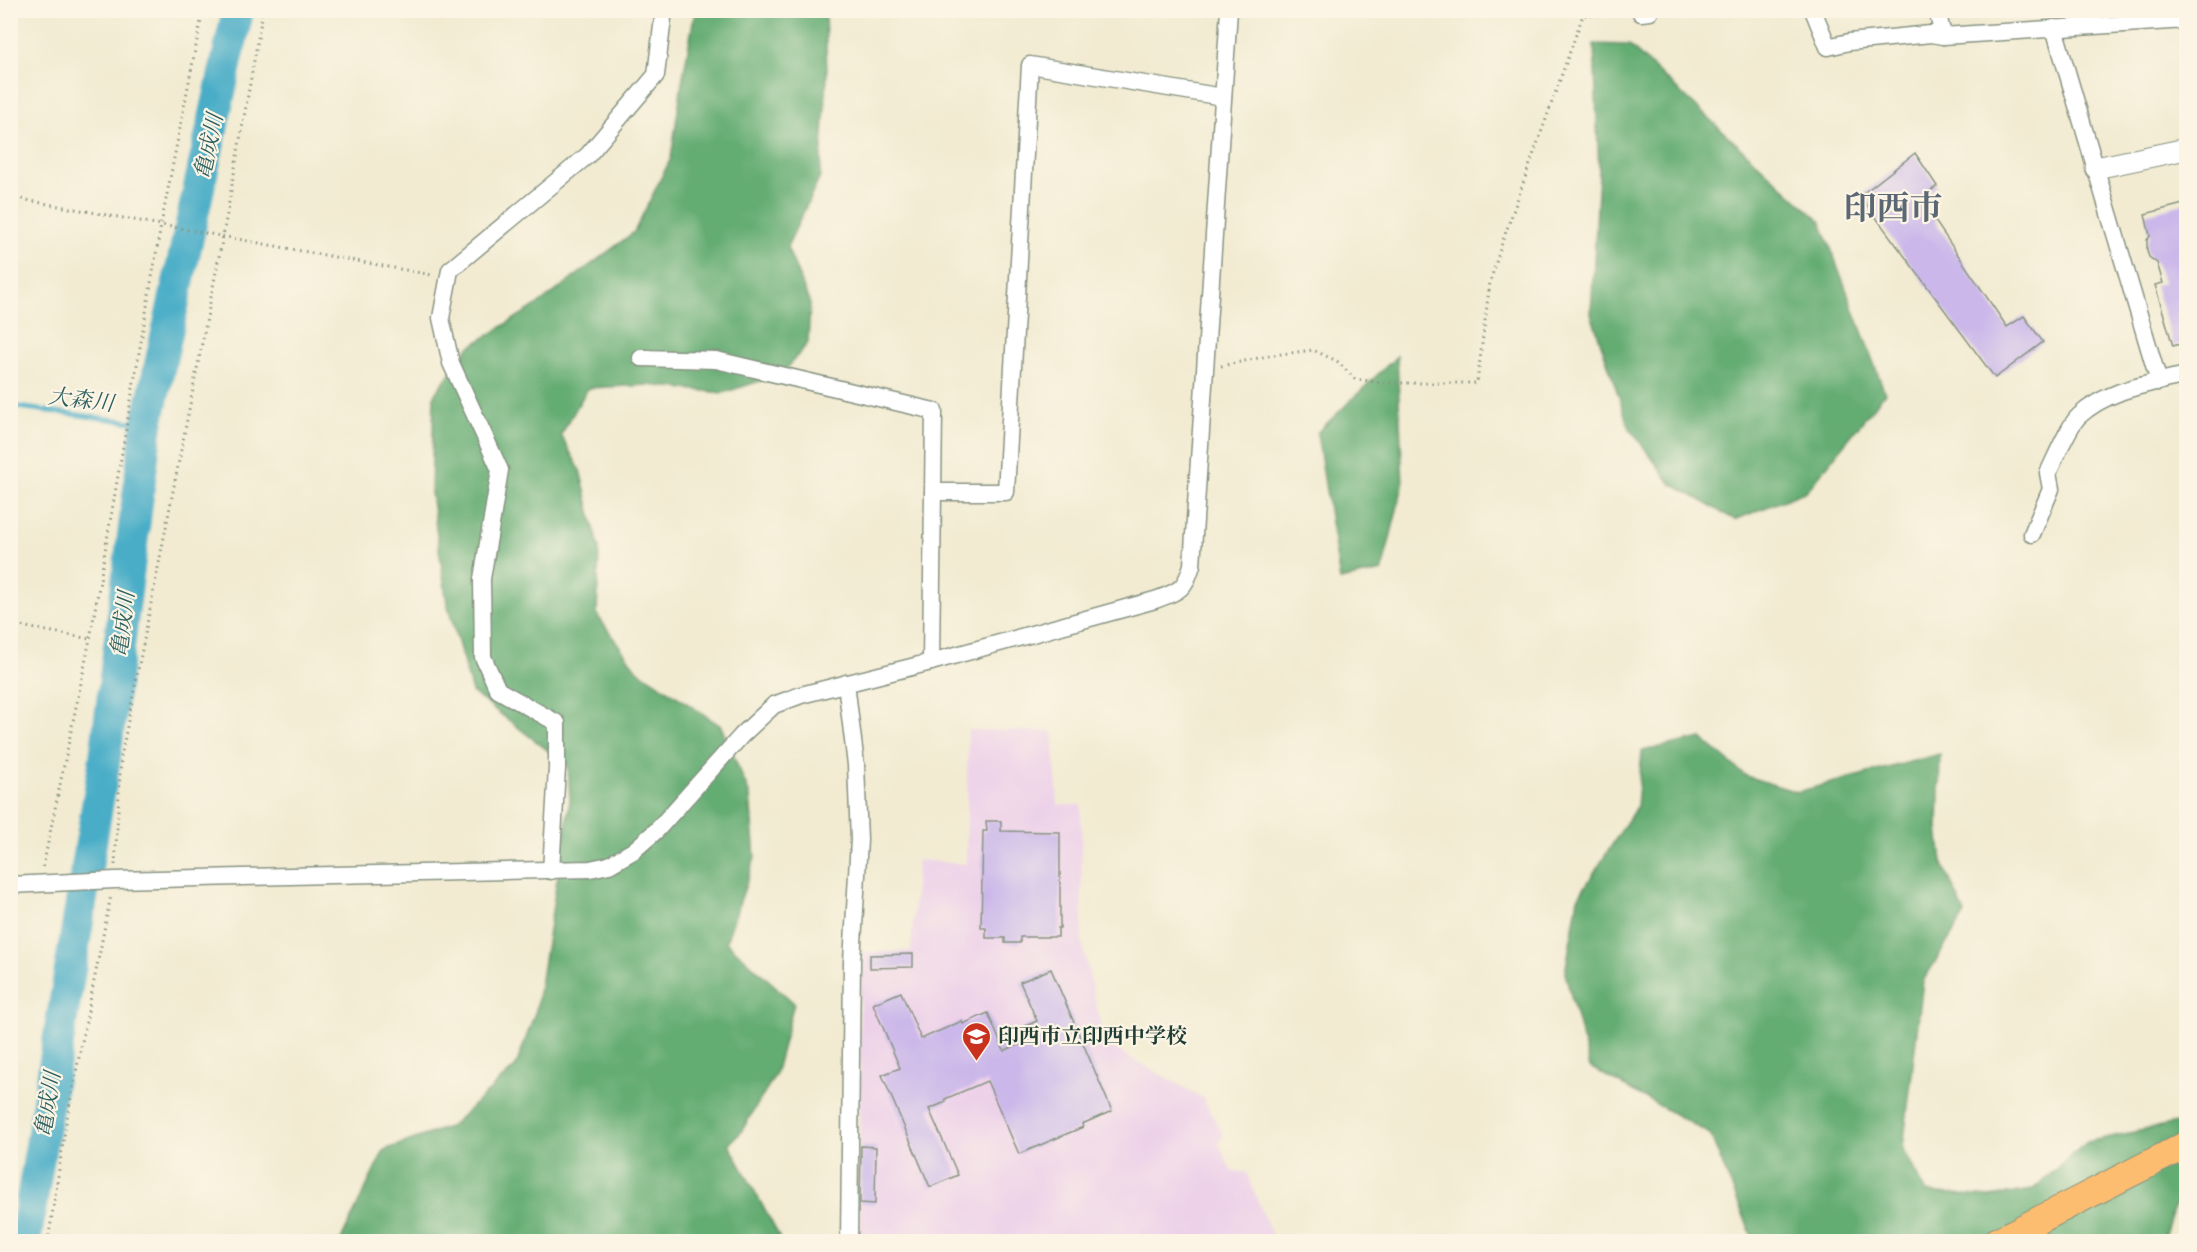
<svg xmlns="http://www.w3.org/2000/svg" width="2197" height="1252" viewBox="0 0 2197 1252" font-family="Vollkorn,'Noto Serif JP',serif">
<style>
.built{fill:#edd1e9}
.forest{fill:#64ac72;stroke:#427453;stroke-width:1.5}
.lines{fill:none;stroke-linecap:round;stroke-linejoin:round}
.stream{stroke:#48adc7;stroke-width:5}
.river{stroke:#48adc7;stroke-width:32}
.building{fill:#cbb7ea}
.minor-casing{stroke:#889483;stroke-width:19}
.tertiary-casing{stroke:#889483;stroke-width:23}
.primary-casing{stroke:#889483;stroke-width:29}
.path{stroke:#889483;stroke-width:3;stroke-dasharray:1.5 4.5;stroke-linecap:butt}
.minor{stroke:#fff;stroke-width:16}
.tertiary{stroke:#fff;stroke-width:21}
.primary{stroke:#fcbd6f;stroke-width:27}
.labels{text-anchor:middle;stroke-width:4.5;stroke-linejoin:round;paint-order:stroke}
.poi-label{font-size:21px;font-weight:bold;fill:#1f3d34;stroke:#fcf5e5;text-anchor:start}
.water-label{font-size:22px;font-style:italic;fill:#2b5f60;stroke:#fcf5e5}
.town-label{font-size:33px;font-weight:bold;fill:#5b6874;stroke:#fcf5e5}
</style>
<rect width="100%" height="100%" fill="#fcf5e5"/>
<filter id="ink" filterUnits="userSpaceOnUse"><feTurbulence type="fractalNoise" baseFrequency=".0167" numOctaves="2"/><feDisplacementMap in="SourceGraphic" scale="12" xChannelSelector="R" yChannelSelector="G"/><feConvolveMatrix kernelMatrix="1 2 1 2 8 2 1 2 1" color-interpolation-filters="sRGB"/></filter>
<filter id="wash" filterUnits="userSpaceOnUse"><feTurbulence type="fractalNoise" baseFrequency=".008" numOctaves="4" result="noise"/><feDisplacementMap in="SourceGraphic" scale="24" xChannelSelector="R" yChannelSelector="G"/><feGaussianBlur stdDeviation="1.35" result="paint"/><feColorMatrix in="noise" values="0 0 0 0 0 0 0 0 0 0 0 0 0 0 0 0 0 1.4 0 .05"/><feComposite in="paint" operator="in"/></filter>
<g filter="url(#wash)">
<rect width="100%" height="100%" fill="#f2ebd2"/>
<polygon class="built" points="968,730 1053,731 1058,805 1081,805 1082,942 1105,1044 1203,1098 1223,1135 1219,1144 1232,1172 1246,1172 1274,1240 1270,1242 859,1242 860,952 911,951 917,860 966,864"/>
<g class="forest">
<polygon points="695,11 825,11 827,76 820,177 787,247 810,304 808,343 782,374 723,393 649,385 588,388 561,435 580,470 599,548 597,615 636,669 721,726 750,795 755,858 726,942 794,1003 775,1075 741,1132 729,1144 778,1234 780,1241 340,1242 384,1150 451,1126 516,1066 536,1010 570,800 568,766 472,692 447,603 431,493 434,395 469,347 540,303 634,232 671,158 682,82"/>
<polygon points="1594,44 1629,45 1821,222 1885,393 1807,491 1735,520 1670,483 1629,427 1591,314 1599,173"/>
<polygon points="1397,356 1403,485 1382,571 1340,580 1317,433"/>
<polygon points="1701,738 1746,776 1797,792 1940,754 1938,828 1942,862 1965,914 1923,981 1903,1148 1926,1192 1990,1197 2032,1190 2087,1142 2186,1121 2186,1186 2173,1210 2163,1241 1754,1241 1710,1134 1590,1067 1565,973 1578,898 1637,806 1642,751"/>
</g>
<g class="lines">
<polyline class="stream" points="10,406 147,424"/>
<polyline class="river" points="25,1242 105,758 147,424 238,10"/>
</g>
<g id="blocks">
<g class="building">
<polygon points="1915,153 1937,186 1920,199 2007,327 2024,316 2043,342 1995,378 1860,196"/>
<polygon points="2187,203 2187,342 2173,346 2155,285 2163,283 2157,263 2149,257 2147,251 2147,240 2150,236 2145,214"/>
<polygon points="986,821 1001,821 1001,831 1060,832 1060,928 1058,928 1058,937 1020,937 1020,943 1005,943 1005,938 986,938 986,928 981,928 983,831 987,831"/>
<polygon points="913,954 913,967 870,968 870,955"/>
<polygon points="1051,969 1112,1111 1082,1124 1083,1127 1019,1154 987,1081 945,1099 946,1102 929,1109 958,1175 930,1187 882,1075 900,1068 873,1004 901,992 921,1039 962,1021 963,1024 988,1013 1004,1051 1029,1040 1023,1027 1037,1021 1020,982"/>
<polygon points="861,1146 876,1147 875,1204 860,1203"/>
</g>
</g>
</g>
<g filter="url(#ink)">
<use href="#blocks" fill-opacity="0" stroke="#889483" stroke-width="1.5"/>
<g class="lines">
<defs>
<g id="minor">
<polyline points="1813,10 1828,47 1849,42 1931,34 1943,36 2186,20"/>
<polyline points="1937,10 1943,36"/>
<polyline points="1641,13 1650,12 1651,10"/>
<polyline points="2054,28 2159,382"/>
<polyline points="641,358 716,360 934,411 933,492"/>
<path d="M2032,534L2051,489L2048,473C2055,459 2069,425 2079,416C2108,389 2150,384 2186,375"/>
<polyline points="931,662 933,492 1006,492 1030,65 1223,97"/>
<polyline points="846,683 856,765 859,840 852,961 849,1242"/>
<polyline points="551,871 557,768 557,723 498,690 483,657 482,579 500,470 451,363 441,318 450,270 588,155 656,75 664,10"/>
<path d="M10,885L115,880L590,869L609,865L633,851L657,830L742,735L774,705L801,695L931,662L1155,600C1179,591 1185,590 1192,565L1229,10"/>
</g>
<polyline id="tertiary" points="2096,168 2186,149"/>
<polyline id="primary" points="1996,1242 2186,1145"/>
</defs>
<use href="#minor" class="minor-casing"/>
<use href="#tertiary" class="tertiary-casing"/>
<use href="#primary" class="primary-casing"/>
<g class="path">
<polyline points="10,197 432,275"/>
<polyline points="1221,366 1273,355 1313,350 1337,361 1355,379 1383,383 1477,383 1490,282 1503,240 1583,15 1627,14"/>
<polyline points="10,624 90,639"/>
<polyline points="115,865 121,757 223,236 263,10"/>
<polyline points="43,867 90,639 161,225 203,10"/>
<polyline points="48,1242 66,1123 111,895"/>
</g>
<use href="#minor" class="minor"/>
<use href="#tertiary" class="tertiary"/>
<use href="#primary" class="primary"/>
</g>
</g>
<defs>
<symbol id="school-pin" viewBox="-11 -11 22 30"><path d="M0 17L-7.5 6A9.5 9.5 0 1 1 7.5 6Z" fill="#c8321e" stroke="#fcf5e5"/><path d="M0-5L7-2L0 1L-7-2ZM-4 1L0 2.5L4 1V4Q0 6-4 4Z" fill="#fff"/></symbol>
</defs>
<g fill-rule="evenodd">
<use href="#school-pin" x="960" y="1020" width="33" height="45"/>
</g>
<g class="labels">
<g class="poi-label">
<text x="998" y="1043">印西市立印西中学校</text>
</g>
<g class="water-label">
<text transform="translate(208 146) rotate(-78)" y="8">亀成川</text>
<text transform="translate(81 399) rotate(7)" y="8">大森川</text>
<text transform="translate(122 624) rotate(-83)" y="8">亀成川</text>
<text transform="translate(47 1104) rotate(-81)" y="8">亀成川</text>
</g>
<g class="town-label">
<text x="1893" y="219">印西市</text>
</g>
</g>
<rect width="2197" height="1252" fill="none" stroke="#fcf5e5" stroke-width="36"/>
</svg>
